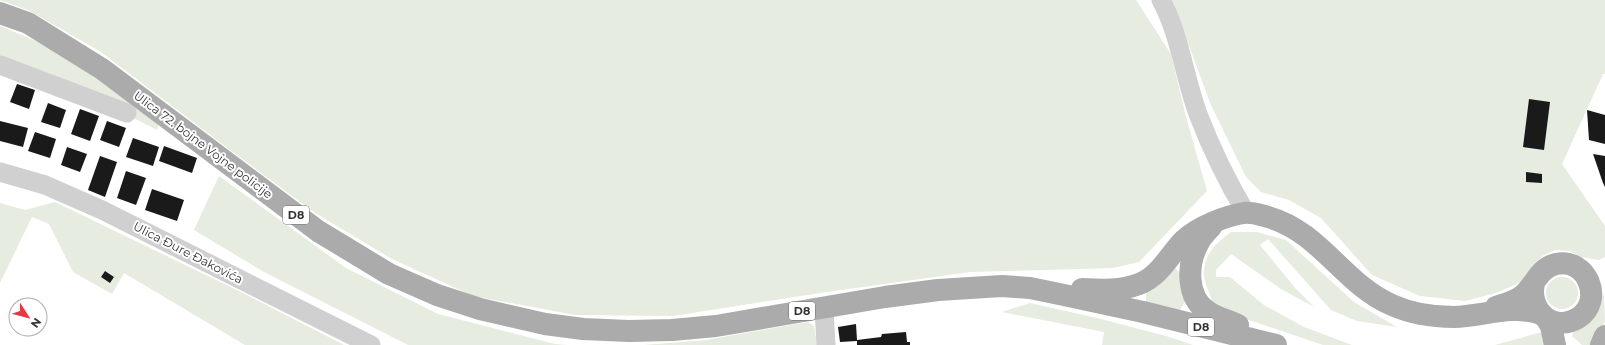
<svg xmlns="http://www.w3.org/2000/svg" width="1605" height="345" viewBox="0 0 1605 345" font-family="Montserrat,sans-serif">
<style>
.green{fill:#e6ecdf}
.building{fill:#1a1a1a}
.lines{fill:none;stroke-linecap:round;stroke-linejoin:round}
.minor{stroke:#d0d0d0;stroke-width:19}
.major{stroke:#ababab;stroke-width:22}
.labels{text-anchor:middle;stroke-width:4;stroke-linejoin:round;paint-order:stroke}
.shield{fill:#fff;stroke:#707070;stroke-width:1}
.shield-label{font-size:11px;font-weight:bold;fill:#333}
.street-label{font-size:12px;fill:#333;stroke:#fff}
</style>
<rect width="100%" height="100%" fill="#fff"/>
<g class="green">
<polygon points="0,0 1136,0 1171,54 1186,117 1207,191 1139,262 1113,268 970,272 820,293 673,316 575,315 473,296 392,259 315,213 230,150 101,52 30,11"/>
<polygon points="1172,0 1605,0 1605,74 1603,74 1562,164 1605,226 1605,257 1599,260 1581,257 1570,251 1556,250 1542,256 1521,282 1496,293 1465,301 1420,296 1372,275 1321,218 1289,200 1261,192 1246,177 1211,105"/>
<polygon points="0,26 41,43 79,66 159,124 157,130 104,103 0,61"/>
<polygon points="219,176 346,268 438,314 555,344 567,345 408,345 264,272 194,230"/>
<polygon points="55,202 241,292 344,345 245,345 124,273 112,294 73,272 49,224 32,217 0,283 0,203 25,210"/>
<path d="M1231,232H1257L1286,240L1354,302L1397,327L1357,321L1331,310L1268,239L1260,245L1296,289L1314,307L1281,289L1231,254L1216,270V277H1230L1264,305L1304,327L1352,345H1323L1249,320L1213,303C1210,294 1205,284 1204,276C1202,256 1217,242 1231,232Z"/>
<polygon points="1171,265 1182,274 1188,297 1180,310 1146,302 1146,286"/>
<circle cx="1562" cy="293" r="16"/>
<polygon points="1604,294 1605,321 1594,345 1582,345 1572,336 1574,331"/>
<polygon points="1030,303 1101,319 1166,336 1193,345 1102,345 1104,332 1002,312"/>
<polygon points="808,322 814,326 817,345 643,345 706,340"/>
<polygon points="1542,332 1544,345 1495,345"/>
</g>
<g class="building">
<polygon points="17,84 35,90 29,109 10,102"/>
<polygon points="1529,99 1550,102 1544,150 1523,147"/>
<polygon points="48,103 66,110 60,128 41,122"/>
<polygon points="80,109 99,116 90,141 71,134"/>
<polygon points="1587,110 1605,115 1605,144 1589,140"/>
<polygon points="0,121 28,128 23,147 0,141"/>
<polygon points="107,121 126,128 119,147 100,140"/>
<polygon points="35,132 56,139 50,158 28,151"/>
<polygon points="133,138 159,147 153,166 126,157"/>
<polygon points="164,146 197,158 192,173 159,161"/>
<polygon points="67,147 87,154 80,172 61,165"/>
<polygon points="1593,154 1605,156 1605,187 1603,183"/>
<polygon points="100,156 117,162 105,197 88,190"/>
<polygon points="126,171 146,178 136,205 117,198"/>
<polygon points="1526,172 1542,174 1542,183 1526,182"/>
<polygon points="152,189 184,200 177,221 145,210"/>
<polygon points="105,271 114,277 110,283 101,277"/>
<polygon points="856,324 857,340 881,337 882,334 906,332 907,342 910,342 910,345 857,345 857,341 840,342 838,327"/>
</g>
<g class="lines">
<g class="minor">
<path d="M1161,0C1180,35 1184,76 1198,114C1211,148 1227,181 1246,213"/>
<polyline points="0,65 127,113"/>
<polyline points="0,172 45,185 102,210 371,345"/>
<polyline points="824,307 826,345"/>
</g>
<g class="major">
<polyline points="0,13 28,23 102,69 318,231 389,274 437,295 480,309 545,324 583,329 629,331 672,330 716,326 885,297 938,290 1002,286 1030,288 1064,295 1143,312 1276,345"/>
<path d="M1211,227C1206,232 1201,237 1198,244C1187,264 1186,297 1207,311C1216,318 1228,320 1238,325"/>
<path d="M1082,289C1102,290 1121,291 1139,284C1161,275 1169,255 1184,240C1198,227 1225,216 1244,213C1252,212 1260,215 1268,217C1321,232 1343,284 1392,305C1412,314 1433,317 1454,317C1483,316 1513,304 1541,314"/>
<path d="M1496,307C1505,304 1516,301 1523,295C1535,285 1539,268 1556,264C1587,257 1605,301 1578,318C1552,333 1528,310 1534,283"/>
<polyline points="1546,318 1551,326 1555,345"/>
<polyline points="1601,345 1605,336"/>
</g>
</g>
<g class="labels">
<g class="shield">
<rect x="283" y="206" width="26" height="18" rx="3"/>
<rect x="789" y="302" width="26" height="18" rx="3"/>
<rect x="1188" y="318" width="26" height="18" rx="3"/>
</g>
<g class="shield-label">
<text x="296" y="219">D8</text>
<text x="802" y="315">D8</text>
<text x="1201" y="331">D8</text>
</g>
<g class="street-label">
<text transform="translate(203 145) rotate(37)" y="4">Ulica 72. bojne Vojne policije</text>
<text transform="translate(188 253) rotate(27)" y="4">Ulica Đure Đakovića</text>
</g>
</g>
<g transform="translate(28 317) rotate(126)"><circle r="19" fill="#ffffff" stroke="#adadad"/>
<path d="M0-3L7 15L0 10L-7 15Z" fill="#e63946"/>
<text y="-6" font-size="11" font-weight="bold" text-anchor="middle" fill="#333333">N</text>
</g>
</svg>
